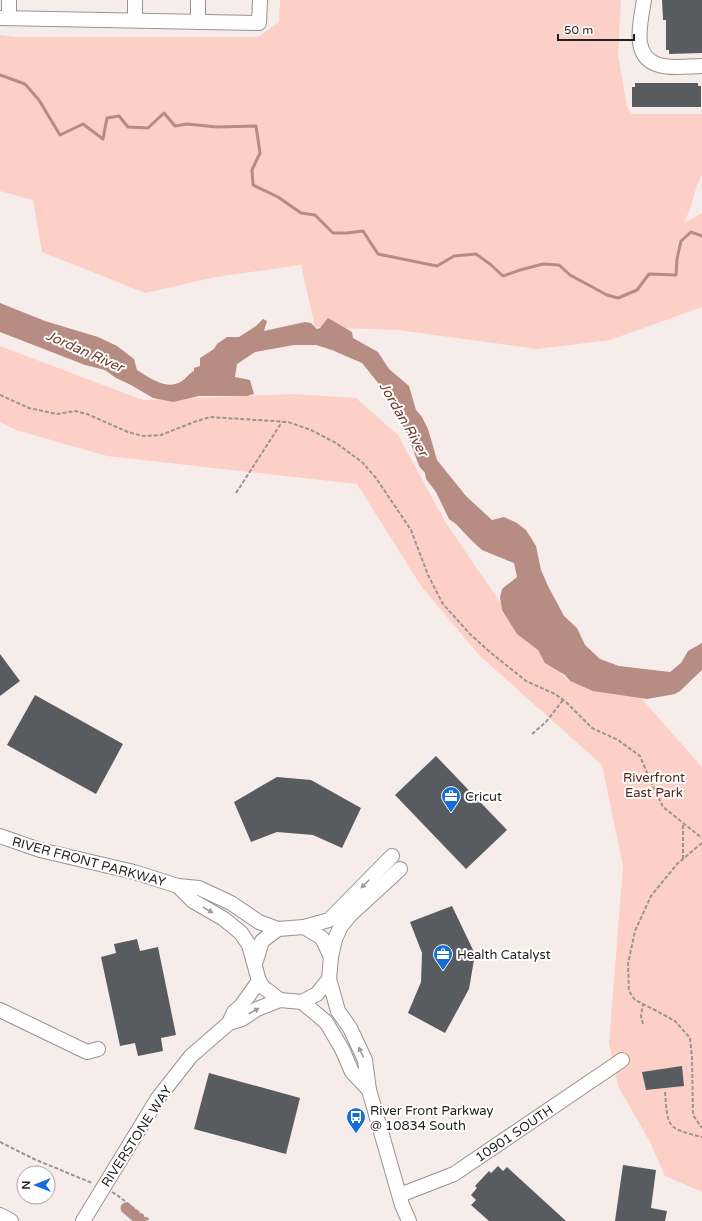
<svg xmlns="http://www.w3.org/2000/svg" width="702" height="1221" viewBox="0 0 702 1221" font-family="'Varela Round',sans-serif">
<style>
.green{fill:#fcd0c6}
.water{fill:#b68c83}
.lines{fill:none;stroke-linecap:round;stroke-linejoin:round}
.stream{stroke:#b68c83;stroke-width:3}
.canal{stroke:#b68c83;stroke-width:11}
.building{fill:#585c61}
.minor-casing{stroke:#9a9290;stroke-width:16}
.path{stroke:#9b9493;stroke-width:2;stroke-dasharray:4 2;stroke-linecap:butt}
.minor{stroke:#fff;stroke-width:14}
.oneway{fill:#9c9a9a}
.labels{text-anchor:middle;stroke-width:4;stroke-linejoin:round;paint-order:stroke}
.park-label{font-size:13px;fill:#592318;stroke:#fff}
.poi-label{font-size:13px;fill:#231f1f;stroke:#fff;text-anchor:start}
.street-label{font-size:13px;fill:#231f1f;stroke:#fff}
.water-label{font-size:14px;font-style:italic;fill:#72392d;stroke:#fff}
</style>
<rect width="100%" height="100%" fill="#f6edeb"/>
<g class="green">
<polygon points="280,0 621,0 618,55 627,107 632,114 702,114 702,175 697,185 690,209 684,223 702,213 702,307 610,340 537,349 398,330 315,327 301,265 216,277 145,293 42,252 33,200 0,191 0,35 16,37 258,37 279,22"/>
<polygon points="0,346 143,400 294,394 356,398 398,435 446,523 510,617 568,681 641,698 702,767 702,1192 665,1176 650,1142 618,1086 609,1043 623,866 602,765 480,656 421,586 357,484 107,456 16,430 0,422"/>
</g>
<path class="water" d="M0,303L45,321L98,337L117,346L134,359L137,370C150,378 167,391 182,381C187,378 189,373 194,371V368L200,366V358L214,349L217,344L227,337H239L256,326L263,319L267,321L264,331L305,322L311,323L317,329L320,328L328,318L352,332L353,338L378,352L389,369L409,386L416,410L422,417L428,429L437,460L466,496L492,520L504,517L517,523L526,530L536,546L541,570L548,586L564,616L577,628L585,645L600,659L619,666L670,672L681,663L688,651L702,643V670L680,691L675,694L647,699L593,691L570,681L565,675L545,663L538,650L517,634L502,610L500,597L502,589L517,577L514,563L482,550L472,541L456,524L449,519L436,492L426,479L425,473L419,466L408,436L394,409L379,384L362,363L332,350L316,345H294L255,352L237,364L235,377L250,380L254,394L247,396H199L173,402L153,398L131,385L116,378L105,370L85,365L0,332Z"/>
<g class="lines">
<polyline class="stream" points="0,75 25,84 39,100 60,135 83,124 103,139 107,118 119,116 128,127 148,128 164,113 175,126 187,124 217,127 256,126 260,153 252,170 253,185 278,197 301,213 315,215 333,233 347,233 363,231 378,254 437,266 454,256 476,254 490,264 503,276 520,270 543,264 559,265 570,275 607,295 618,298 637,290 649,274 676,275 677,259 681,241 691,232 702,236"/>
<polyline class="canal" points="126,1208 141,1221"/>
</g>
<g class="building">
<polygon points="662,0 702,0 702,53 669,54 669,50 666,50 666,20 663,20"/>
<polygon points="635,83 698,83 698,86 701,86 701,107 632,107 632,87 635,87"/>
<polygon points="0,654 20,681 0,696"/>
<polygon points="35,695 123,744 96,794 7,745"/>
<polygon points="436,756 507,830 466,869 395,795"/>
<polygon points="277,777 311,780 361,808 342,848 313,835 277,832 251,842 234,802"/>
<polygon points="452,906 475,954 469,989 445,1033 408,1013 421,982 422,953 410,922"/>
<polygon points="137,939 140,951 158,947 176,1035 161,1038 163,1051 138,1056 135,1043 120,1046 101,957 116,953 114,944"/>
<polygon points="682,1066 684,1086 646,1090 642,1072"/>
<polygon points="209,1073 300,1098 286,1154 194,1129"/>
<polygon points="623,1165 656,1170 651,1208 667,1211 665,1221 615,1221"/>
<polygon points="498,1166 503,1171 507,1167 566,1221 489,1221 471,1205 476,1200 471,1195 477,1188 475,1186 489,1171 491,1173"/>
</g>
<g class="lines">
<defs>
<g id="minor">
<polyline points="135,0 135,20"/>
<path d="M644,0C641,21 630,57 659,65C672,69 688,66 702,66"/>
<polyline points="0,18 259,23 260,0"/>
<polyline points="9,18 9,0"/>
<polyline points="198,22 198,0"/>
<polyline points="0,836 40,850 134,872 178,886 199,888 231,903 259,922 278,929"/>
<polyline points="178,886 193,901 224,919 241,933 249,945 259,981 263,987 280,1000 302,1002 317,994 329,979 331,957 322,938 304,927 278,929 262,941 255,964"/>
<polyline points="304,927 329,920 392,856"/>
<polyline points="331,957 335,939 341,926 351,914 400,869"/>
<polyline points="329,979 338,1011 350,1028 365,1060 369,1090 402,1205 409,1221"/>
<polyline points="302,1002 326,1022 342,1049 352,1072 369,1090"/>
<polyline points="0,1010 87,1052 98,1049"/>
<polyline points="229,1023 234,1012 241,1006 259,981"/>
<polyline points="400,1195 454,1174 622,1060"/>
<polyline points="0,1215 11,1221"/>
<polyline points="83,1221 158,1098 191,1056 229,1023 242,1019 257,1009 280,1000"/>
</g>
</defs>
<use href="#minor" class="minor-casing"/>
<g class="path">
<polyline points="0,395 29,408 57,414 75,411 87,414 128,432 143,436 161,435 194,422 210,417 288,422 311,430 336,443 362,462 376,478 411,530 428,575 443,604 470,634 491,653 526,681 555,694 566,702 592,728 618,740 640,756 651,782 663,807 702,838"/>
<polyline points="236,493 282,422"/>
<polyline points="532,734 546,722 563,700"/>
<polyline points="702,843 677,864 651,896 635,931 628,964 629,991 635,1000 653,1009 675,1021 690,1038 692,1057 693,1115 702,1128"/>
<polyline points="683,859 683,823"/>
<polyline points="643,1024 641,1016 643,1004"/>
<path d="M665,1092C668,1128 666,1128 702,1137"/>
<polyline points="0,1142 34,1159 92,1183"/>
<polyline points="112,1192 117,1195 150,1221"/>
</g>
<use href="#minor" class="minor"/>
</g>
<defs><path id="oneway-solid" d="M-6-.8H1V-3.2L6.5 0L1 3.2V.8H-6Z"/></defs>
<g class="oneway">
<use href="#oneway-solid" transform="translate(365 884) rotate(135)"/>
<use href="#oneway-solid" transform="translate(208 910) rotate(29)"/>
<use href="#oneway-solid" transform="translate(254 1011) rotate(-29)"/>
<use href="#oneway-solid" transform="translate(361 1052) rotate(-116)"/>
</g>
<defs>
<symbol id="office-pin" viewBox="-11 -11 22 30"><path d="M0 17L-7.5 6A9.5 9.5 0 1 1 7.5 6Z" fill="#156dd6" stroke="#fff"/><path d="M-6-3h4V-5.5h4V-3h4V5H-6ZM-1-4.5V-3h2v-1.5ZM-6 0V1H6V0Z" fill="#fff"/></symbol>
<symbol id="bus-pin" viewBox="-11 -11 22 30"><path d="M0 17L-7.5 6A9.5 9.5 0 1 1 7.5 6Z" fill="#156dd6" stroke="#fff"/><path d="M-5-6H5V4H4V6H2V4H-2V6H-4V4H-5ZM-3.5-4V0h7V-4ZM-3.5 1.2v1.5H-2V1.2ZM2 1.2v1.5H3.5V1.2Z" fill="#fff"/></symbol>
</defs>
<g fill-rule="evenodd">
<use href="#office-pin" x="440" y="785" width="22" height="30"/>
<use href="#office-pin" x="432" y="943" width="22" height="30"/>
<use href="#bus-pin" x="345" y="1106" width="22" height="30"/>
</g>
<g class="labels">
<g class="park-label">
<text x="654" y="782">Riverfront<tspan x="654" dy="15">East Park</tspan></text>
</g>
<g class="poi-label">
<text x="465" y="801">Cricut</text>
<text x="457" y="959">Health Catalyst</text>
<text x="370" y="1115">River Front Parkway<tspan x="370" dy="15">@ 10834 South</tspan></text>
</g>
<g class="street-label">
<text transform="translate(89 861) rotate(15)" y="5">RIVER FRONT PARKWAY</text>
<text transform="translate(514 1133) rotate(-34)" y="5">10901 SOUTH</text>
<text transform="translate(136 1136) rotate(-57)" y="5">RIVERSTONE WAY</text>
</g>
<g class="water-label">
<text transform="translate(85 351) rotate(24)" y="5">Jordan River</text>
<text transform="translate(404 419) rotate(60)" y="5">Jordan River</text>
</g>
</g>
<g transform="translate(36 1185) rotate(270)"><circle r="19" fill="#ffffff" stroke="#a7a5a5"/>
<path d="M0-3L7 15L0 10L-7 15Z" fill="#156dd6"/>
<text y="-6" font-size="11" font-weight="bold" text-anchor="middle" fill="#231f1f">N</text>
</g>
<path d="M558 34v6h76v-6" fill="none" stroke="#231f1f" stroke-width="2"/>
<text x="564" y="34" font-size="12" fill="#231f1f" stroke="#ffffff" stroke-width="3" paint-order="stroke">50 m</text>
</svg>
